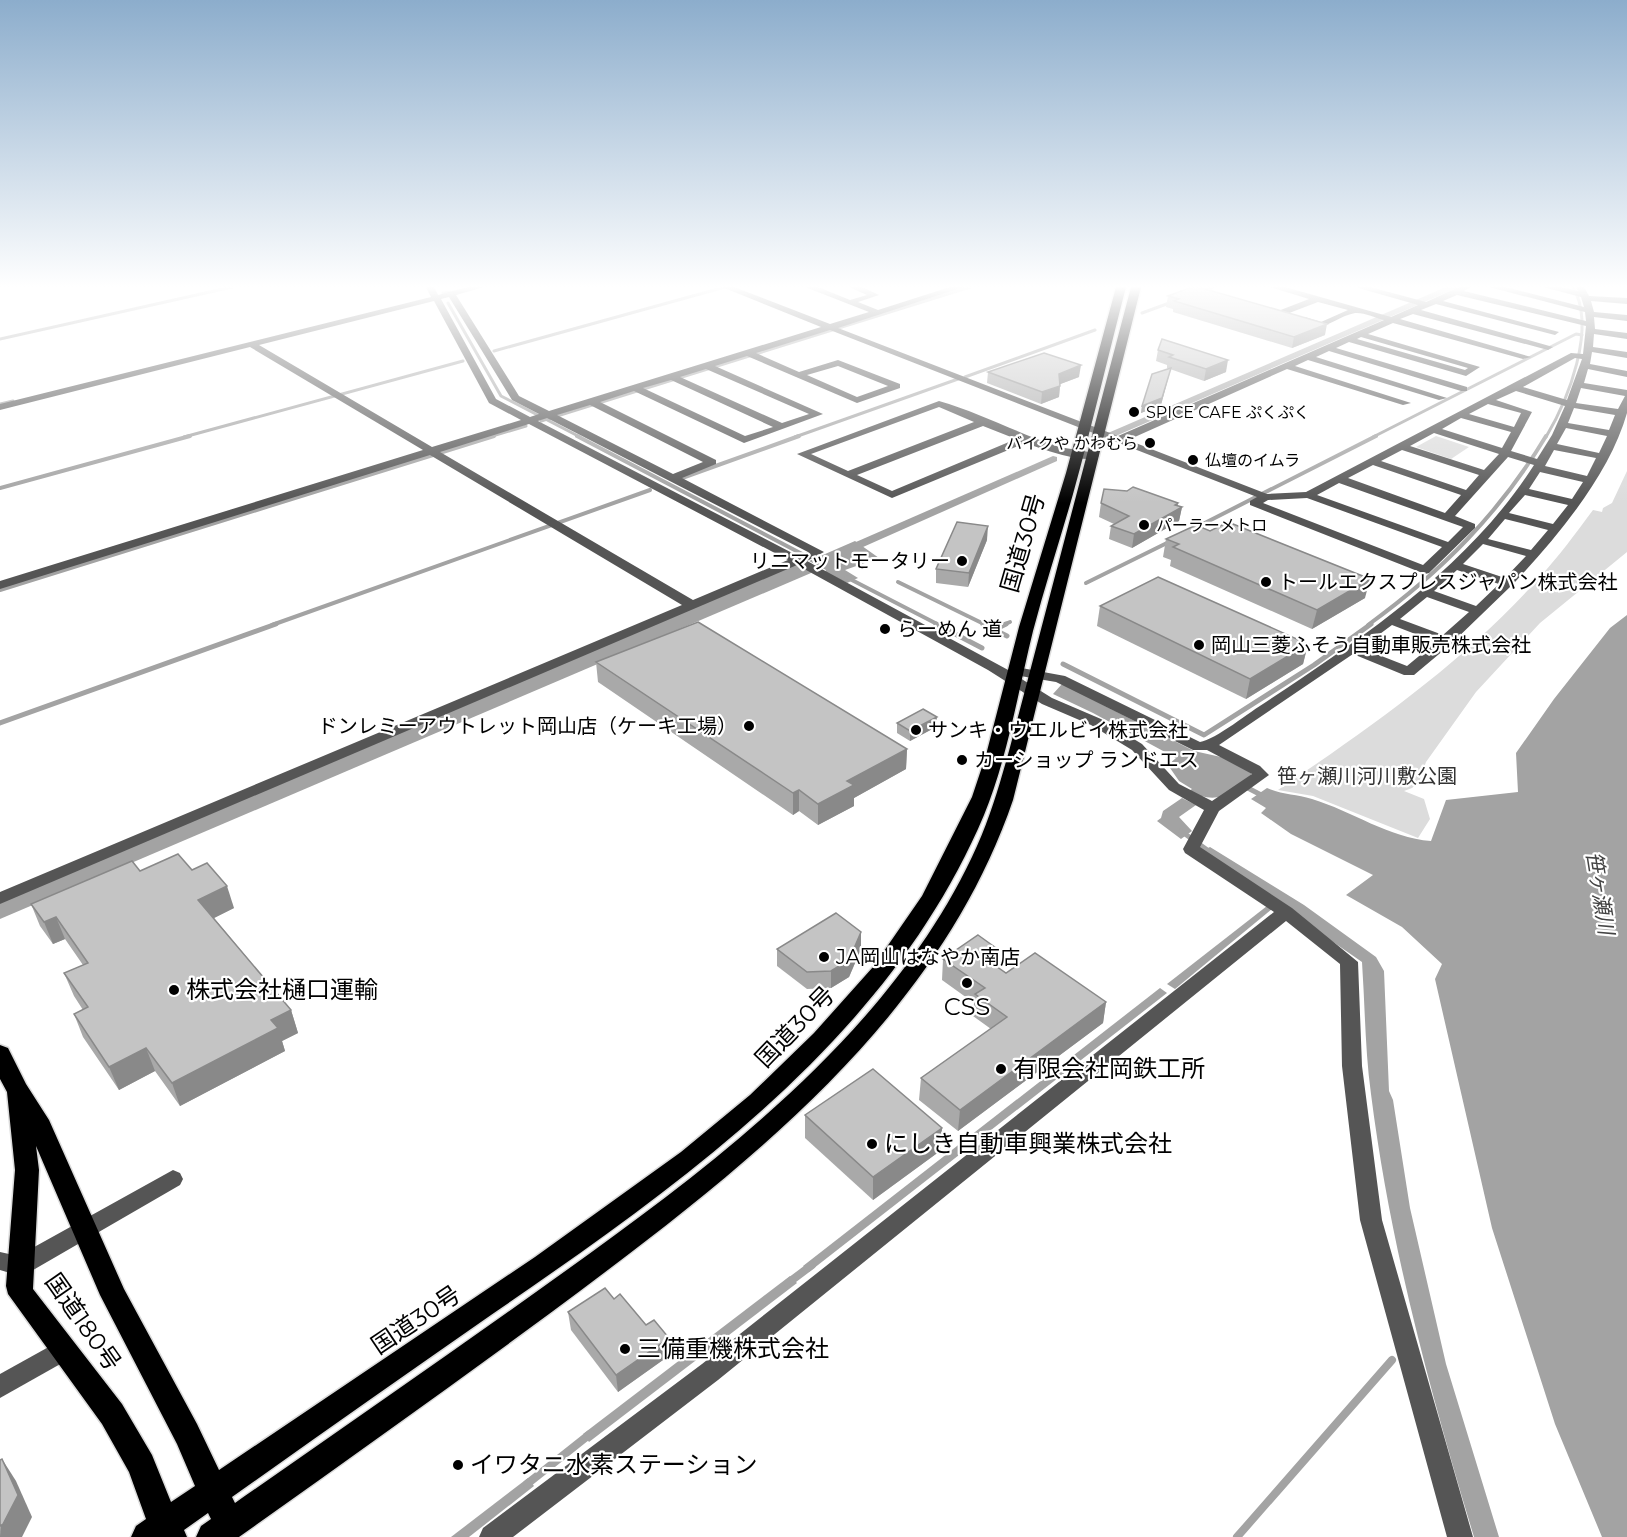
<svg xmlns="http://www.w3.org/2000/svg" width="1627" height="1537" viewBox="0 0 1627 1537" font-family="Montserrat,'Noto Sans JP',sans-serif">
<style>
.green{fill:#dcdcdc}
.water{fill:#a3a3a3}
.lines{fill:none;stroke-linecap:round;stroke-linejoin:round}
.stream-far3{stroke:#a3a3a3;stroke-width:3}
.stream-far2{stroke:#a3a3a3;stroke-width:4}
.stream-far1{stroke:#a3a3a3;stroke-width:5}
.stream{stroke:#a3a3a3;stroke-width:8}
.canal{fill:#a3a3a3;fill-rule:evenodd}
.river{fill:#a3a3a3;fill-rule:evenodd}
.highway-casing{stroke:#dbdbdb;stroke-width:3}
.minor{fill:#555;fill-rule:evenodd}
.highway{fill:#000;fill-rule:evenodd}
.wall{fill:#a9a9a9}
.shaded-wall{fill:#898989}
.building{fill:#c4c4c4;stroke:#898989;stroke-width:1.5}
.poi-dot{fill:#000;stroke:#fff;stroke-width:2}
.labels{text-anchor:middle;stroke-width:4.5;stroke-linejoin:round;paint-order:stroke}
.far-poi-label{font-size:16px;fill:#000;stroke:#fff;text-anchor:start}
.poi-label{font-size:20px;fill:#000;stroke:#fff;text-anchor:start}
.park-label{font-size:20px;fill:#333;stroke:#fff}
.water-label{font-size:21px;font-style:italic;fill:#444;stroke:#fff}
.near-street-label{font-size:24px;fill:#000;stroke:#fff}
.near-poi-label{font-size:24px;fill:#000;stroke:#fff;text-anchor:start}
</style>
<rect width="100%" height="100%" fill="#fff"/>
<g class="green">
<polygon points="1436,436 1469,447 1451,459 1416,447"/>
<path d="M1627,471V552L1540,623L1476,692L1426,762L1419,782L1412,788L1404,791L1424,799L1430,819L1418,838L1313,796L1278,790C1371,727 1464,662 1539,578C1559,556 1576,533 1593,510L1602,512L1603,508L1612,503Z"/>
</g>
<g class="water">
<polygon points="855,541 879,558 845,570 858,578 847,583 825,572 826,570 809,561"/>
<path d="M1627,615V1537H1602L1555,1424L1492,1228L1435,979L1442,964L1402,927L1346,895L1373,875L1291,834L1261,813L1266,808L1251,799L1267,788C1282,795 1296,794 1312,799C1352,811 1389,838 1431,841L1446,800L1518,792L1516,753L1554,699L1610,628Z"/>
<path d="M1062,684L1194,751L1230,759L1251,773L1252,779C1229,795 1216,805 1189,791L1192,789L1179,781L1168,765L1176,758L1093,713L1053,694Z"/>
<polygon points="1182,798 1196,805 1179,817 1192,831 1181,839 1157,821 1161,818 1163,811"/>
<path d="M1210,847L1304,905L1376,957L1384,971L1389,1091L1393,1100L1410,1208L1446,1364L1499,1537H1474C1430,1391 1390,1245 1371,1094C1365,1050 1365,1006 1362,962L1202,851Z"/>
<polygon points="1267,906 1272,909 1175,989 1167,984"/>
<polygon points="1160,988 1167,993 809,1272 803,1266"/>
<polygon points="790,1276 797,1283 589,1442 583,1434"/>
<polygon points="528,1478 534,1486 469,1537 451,1537"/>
</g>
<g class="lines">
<g class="stream-far3">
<polyline points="1200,292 1213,287"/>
<polyline points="443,293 454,292"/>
<polyline points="448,303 501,396 580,437"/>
<polyline points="1142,313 1172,302"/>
<polyline points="0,339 232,287"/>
<polyline points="494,351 725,287"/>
<polyline points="965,377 1095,330"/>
<polyline points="0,404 13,401"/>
<polyline points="541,421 970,287"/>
<polyline points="184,437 463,361"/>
<polyline points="489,437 526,426"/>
<polyline points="795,437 958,379"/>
<polyline points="1373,437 1576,334 1582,335"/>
<path d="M1546,437C1568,400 1597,328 1573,287"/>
</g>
<g class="stream-far2">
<polyline points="577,436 806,556"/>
<polyline points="682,478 799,436"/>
<polyline points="0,488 190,436"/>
<polyline points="1195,528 1376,436"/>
<polyline points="787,573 805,572"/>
<polyline points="846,577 939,625"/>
<polyline points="898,582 986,625"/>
<polyline points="1086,583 1171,541"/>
<polyline points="0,590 494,436"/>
<polyline points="272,625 650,490"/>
<polyline points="1003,625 1010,622"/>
<path d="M1368,625C1441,572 1500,513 1546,436"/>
</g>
<g class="stream-far1">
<polyline points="936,624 982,648"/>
<polyline points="983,624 1007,636"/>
<polyline points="994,630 1006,624"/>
<polyline points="1063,664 1204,735 1314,665 1371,624"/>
<polyline points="0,723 276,624"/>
<polyline points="1244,786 1265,797"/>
<polyline points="1181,831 1210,852"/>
</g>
<g class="stream">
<polyline points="788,1283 812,1265"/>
<polyline points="527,1484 590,1434"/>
<polyline points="1237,1537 1392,1360"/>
</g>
<g class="canal">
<polygon points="1446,287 1459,287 1118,435 1114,436 1108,433"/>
<polygon points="1053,456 1057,457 1057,461 845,555 835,555 833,552"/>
</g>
<polygon class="river" points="802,561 811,563 814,568 811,573 0,919 0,895 766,573"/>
<defs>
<path id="highway" d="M1116,287H1126C1108,356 1092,426 1073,494C1060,540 1045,585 1033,631C1018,692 1008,756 984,815C890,1038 684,1182 491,1315C405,1375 318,1436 232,1497L235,1503C338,1431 441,1360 543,1287C707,1170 893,1034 977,846C991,815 1000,783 1009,751L1131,287H1141L1013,800C936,1026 733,1177 549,1314C446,1390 343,1463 239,1537H196L201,1526L211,1519L208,1513L184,1530L187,1537H131L136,1526L146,1519L129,1472L102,1424L8,1294L6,1286L15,1170L7,1092L0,1079V1045L8,1048L26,1084L49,1120L124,1289L197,1424L219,1470L535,1257L681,1152L750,1095L814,1033L873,967L922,896L972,797L986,755L1019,627L1066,473ZM36,1146L100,1295L177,1444L195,1486L171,1502L152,1455L122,1404L33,1289L39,1170Z"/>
</defs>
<use href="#highway" class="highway-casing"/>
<g class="minor">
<path d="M426,287H434L438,295L468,287H484L456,295L519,396L549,411L821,327L722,287H734L830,324L869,312L805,287H818L850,300L867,295L849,287H862L879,295L858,302L878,310L950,287H964L838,328L1118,436L1384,320C1376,318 1363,312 1355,313C1333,317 1324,336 1301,320L1305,317L1321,322L1348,310L1318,302L1284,315H1278V311L1309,299L1270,287H1285L1391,317L1418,305L1355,287H1370L1426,302L1459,287H1471L1464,291L1586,321L1585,312L1489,287H1505L1584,307L1581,297L1543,287H1561L1578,291L1576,287H1584L1589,296L1627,298V304L1591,301L1594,312L1627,315V321L1594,317L1595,329L1627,333V339L1594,334L1593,347L1627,352V358L1592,352L1590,364L1627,371V377L1588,369L1584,383L1627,390C1627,397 1627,407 1627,413C1610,473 1560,534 1515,582L1514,586L1510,587L1451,644L1414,675H1404L1353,654L1219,745L1260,766L1269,775L1219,811L1200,847L1292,908L1358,962L1362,1066L1382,1220L1473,1537H1447L1360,1220L1342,1066L1340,964L1286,921L718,1380L513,1537H479L483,1528L702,1364L1274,912L1185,853L1183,849L1204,810L1169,790L1132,750L1091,725L1042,704L988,670L797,565L0,904V892L682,605L430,455L0,589V581L423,450L250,347L0,410V404L431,297ZM1457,295L1586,326L1583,354L1571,353L1306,492L1267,494L1128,440L1287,369L1403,405L1411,403L1295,366L1308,360L1439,400L1447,398L1316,357L1329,351L1461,391H1467V387L1336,348L1349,342L1466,376L1480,367L1368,334L1393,323L1523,359L1531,357L1400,319L1413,314L1548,350L1553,347L1421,310L1436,304L1555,335L1559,332L1443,301ZM449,297L512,400L539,414L530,417L496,399L441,299ZM434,301L489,403L521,420L432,447L259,345ZM830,330L1257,497L1250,501V505L1425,574L1429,573L1475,528V524L1455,516L1508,457L1534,465C1469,567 1365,636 1266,702C1251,711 1215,740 1200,742L1065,676L1016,667L1010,671L807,561L824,552L682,478L716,464V460L600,402L634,391L744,443L823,414L715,366L747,356L857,403L900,388V384L838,360L799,372L756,353ZM1361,337L1468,368L1465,370L1357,339ZM1575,358L1582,359L1567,400L1523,387ZM838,366L888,386L857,397L807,375ZM706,369L809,414L782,423L680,377ZM671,380L773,427L745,436L643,388ZM1581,388L1625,396L1618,409L1576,403ZM1516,391L1565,406L1552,435L1537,459L1511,451L1532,412L1496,400ZM1488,404L1521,413L1514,427L1469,414ZM590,405L703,462L673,474L557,415ZM1574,408L1615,415L1609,430L1568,423ZM547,418L808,552L798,556L538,421ZM1461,418L1511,432L1502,448L1442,429ZM529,424L788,560L693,600L440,452ZM1566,428L1607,436L1599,453L1557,444ZM1434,433L1499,454L1484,470L1410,446ZM1402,450L1479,475L1466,490L1381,461ZM1554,450L1596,458L1587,476L1545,466ZM1373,465L1461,495L1445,513L1348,478ZM1540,472L1583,482L1572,499L1529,489ZM1339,483L1463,527L1448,542L1317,495ZM1525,495L1568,505L1553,524L1509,513ZM1307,498L1442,547L1423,565L1263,503L1268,500ZM1505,519L1548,530L1531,550L1488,539ZM1483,544L1526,556L1505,578L1463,564ZM1457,570L1499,584L1476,606L1434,591ZM1427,597L1469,612L1443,635L1400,619ZM1392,625L1436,642L1407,666L1361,648ZM1015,675L1056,682L1193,750H1207L1252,774L1212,801L1179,784L1142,744L1101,719L1052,698Z"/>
<path d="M939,401C978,412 1015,432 1054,445C1066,450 1091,450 1099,456C1086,466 1041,448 1025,443L892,498L797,454ZM939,407L974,422L848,471L811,454ZM983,426L1016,439L892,491L857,475Z"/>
<polygon points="173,1170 180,1173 183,1179 180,1185 28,1273 20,1276 0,1270 0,1252 18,1256"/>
<polygon points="63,1339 71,1342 75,1350 71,1358 0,1398 0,1374"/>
</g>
<use href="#highway" class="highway"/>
</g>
<g class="wall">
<polygon points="1168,296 1325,335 1292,348 1173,312 1173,309 1166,307"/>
<polygon points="1158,350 1226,372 1204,381 1170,369 1161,405 1141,413 1142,406 1168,369 1167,368 1167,365 1156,361"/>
<polygon points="988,372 1079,377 1060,384 1059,397 1041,404 987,383"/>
<polygon points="1101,503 1178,506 1182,507 1179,521 1132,548 1109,539 1111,526 1114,524 1099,517"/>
<polygon points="1210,531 1365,598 1312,629 1170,566 1171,560 1163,557 1166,539"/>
<polygon points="987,540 968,587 936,583 936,569"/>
<polygon points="1100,606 1308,644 1303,664 1246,699 1097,626"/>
<polygon points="596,662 907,749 906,769 854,798 854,806 818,825 799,811 793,815 598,682"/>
<polygon points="897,723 936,727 910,741 897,733"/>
<polygon points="140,871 234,908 214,918 291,1010 298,1033 282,1041 285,1051 180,1106 155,1071 119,1090 83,1037 74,1014 83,1010 74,996 64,973 83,965 65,939 53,944 40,926 31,904"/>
<polygon points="777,949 861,949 849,977 831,988 807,989 777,966"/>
<polygon points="943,959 994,965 1006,973 1106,1002 1103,1023 958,1131 919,1100 921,1078 991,1029 973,1016 974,1003 942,980"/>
<polygon points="805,1115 942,1128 940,1151 873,1200 805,1138"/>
<polygon points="614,1299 670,1355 618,1392 571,1330 568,1312"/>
</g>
<g class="shaded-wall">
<polygon points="1327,324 1325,335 1292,348 1294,337"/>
<polygon points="1228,360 1226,372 1204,381 1206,369"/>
<polygon points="1081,365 1079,377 1058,385 1059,374"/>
<polygon points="1171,368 1161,405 1141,413 1142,406"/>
<polygon points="1060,386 1059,397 1041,404 1042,392"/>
<polygon points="1178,503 1177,510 1182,507 1179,521 1132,548 1134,534"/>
<polygon points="988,526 987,540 968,587 969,573"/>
<polygon points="1370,579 1365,598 1312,629 1317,610"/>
<polygon points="1308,644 1303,664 1246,699 1250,679"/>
<polygon points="937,717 936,727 910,741 910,731"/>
<polygon points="907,749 906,769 854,798 854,806 818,825 818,804 847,781"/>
<polygon points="799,790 799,811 793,815 793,793"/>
<polygon points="227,886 234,908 206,922 198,900"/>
<polygon points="56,917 65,939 53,944 44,922"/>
<polygon points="861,932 861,949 849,977 831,988 831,971"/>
<polygon points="996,948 994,969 983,957"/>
<polygon points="1106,1002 1103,1023 958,1131 960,1110"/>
<polygon points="291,1010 298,1033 282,1041 285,1051 180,1106 172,1083 271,1020"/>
<polygon points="146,1048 155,1071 119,1090 109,1067"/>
<polygon points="942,1128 940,1151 873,1200 873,1177"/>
<polygon points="669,1338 670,1355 618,1392 616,1375"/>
<polygon points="2,1459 16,1481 32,1517 22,1537 0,1537"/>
</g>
<g class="building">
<polygon points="1192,287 1198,287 1327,324 1294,337 1174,301 1179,299 1168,296"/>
<polygon points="1162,339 1228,360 1206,369 1169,357 1173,355 1158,350"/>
<polygon points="1044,353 1081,365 1059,374 1060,386 1042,392 988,372"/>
<polygon points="1171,368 1162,398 1142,406 1152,374"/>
<polygon points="1133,487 1178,503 1175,505 1182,507 1134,534 1111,526 1129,516 1101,503 1104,489 1127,491"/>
<polygon points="957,522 988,526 969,573 936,569"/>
<polygon points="1228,522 1370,579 1317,610 1173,547 1179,544 1166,539 1196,525 1210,531"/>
<polygon points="1158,577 1308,644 1250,679 1100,606"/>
<polygon points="698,622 907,749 847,781 854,785 818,804 799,790 793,793 596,662"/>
<polygon points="923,709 937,717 910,731 897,723"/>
<polygon points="178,854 192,870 207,863 227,886 198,900 291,1010 271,1020 278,1028 172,1083 146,1048 109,1067 74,1014 88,1007 64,973 88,963 56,917 44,922 31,904 132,861 140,871"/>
<polygon points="836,913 861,932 849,960 831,971 807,972 777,949"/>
<polygon points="978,935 996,948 983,957 1006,973 1035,953 1106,1002 960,1110 921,1078 1007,1017 975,994 985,988 943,959"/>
<polygon points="873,1069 942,1128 873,1177 805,1115"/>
<polygon points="605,1288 614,1299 620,1294 646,1325 654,1320 669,1338 616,1375 568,1312"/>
<polygon points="2,1459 18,1495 3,1524 0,1526 0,1460"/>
</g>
<linearGradient id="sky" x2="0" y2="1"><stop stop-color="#8cadcc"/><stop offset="0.57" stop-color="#fff"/><stop offset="1" stop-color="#fff" stop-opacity="0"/></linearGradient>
<rect width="1627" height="503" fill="url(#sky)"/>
<g class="poi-dot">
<circle cx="1134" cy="412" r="6"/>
<circle cx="1150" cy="443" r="6"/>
<circle cx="1193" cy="460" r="6"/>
<circle cx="1144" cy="525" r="6"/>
<circle cx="962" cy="561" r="6"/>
<circle cx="1266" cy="582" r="6"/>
<circle cx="885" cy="629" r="6"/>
<circle cx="1199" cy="645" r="6"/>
<circle cx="749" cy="726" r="6"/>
<circle cx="916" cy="730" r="6"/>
<circle cx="962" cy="760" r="6"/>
<circle cx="824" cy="957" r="6"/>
<circle cx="967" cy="983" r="6"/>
<circle cx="174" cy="990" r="6"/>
<circle cx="1001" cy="1069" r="6"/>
<circle cx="872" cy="1144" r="6"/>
<circle cx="625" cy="1349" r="6"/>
<circle cx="458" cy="1465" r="6"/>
</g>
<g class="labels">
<g class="far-poi-label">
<text x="1146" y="418">SPICE CAFE ぷくぷく</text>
<text x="1138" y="449" text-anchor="end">バイクや かわむら</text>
<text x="1205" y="466">仏壇のイムラ</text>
<text x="1156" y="531">パーラーメトロ</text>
</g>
<g class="poi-label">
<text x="950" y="568" text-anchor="end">リニマットモータリー</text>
<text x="1278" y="589">トールエクスプレスジャパン株式会社</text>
<text x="897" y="636">らーめん 道</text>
<text x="1211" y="652">岡山三菱ふそう自動車販売株式会社</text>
<text x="737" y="733" text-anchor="end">ドンレミーアウトレット岡山店（ケーキ工場）</text>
<text x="928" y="737">サンキ・ウエルビイ株式会社</text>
<text x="974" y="767">カーショップ ランドエス</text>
<text x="836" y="964">JA岡山はなやか南店</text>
</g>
<g class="park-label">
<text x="1367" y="783">笹ヶ瀬川河川敷公園</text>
</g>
<g class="water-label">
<text transform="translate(1600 893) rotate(81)" y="7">笹ヶ瀬川</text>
</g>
<g class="near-street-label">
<text transform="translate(1023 543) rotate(-74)" y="8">国道30号</text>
<text transform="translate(795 1027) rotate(-46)" y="8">国道30号</text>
<text transform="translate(416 1320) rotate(-34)" y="8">国道30号</text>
<text transform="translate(83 1322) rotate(55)" y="8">国道180号</text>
</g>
<g class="near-poi-label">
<text x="186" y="998">株式会社樋口運輸</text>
<text x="967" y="1015" text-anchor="middle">CSS</text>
<text x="1013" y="1077">有限会社岡鉄工所</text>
<text x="884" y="1152">にしき自動車興業株式会社</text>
<text x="637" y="1357">三備重機株式会社</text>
<text x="470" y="1473">イワタニ水素ステーション</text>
</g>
</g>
</svg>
